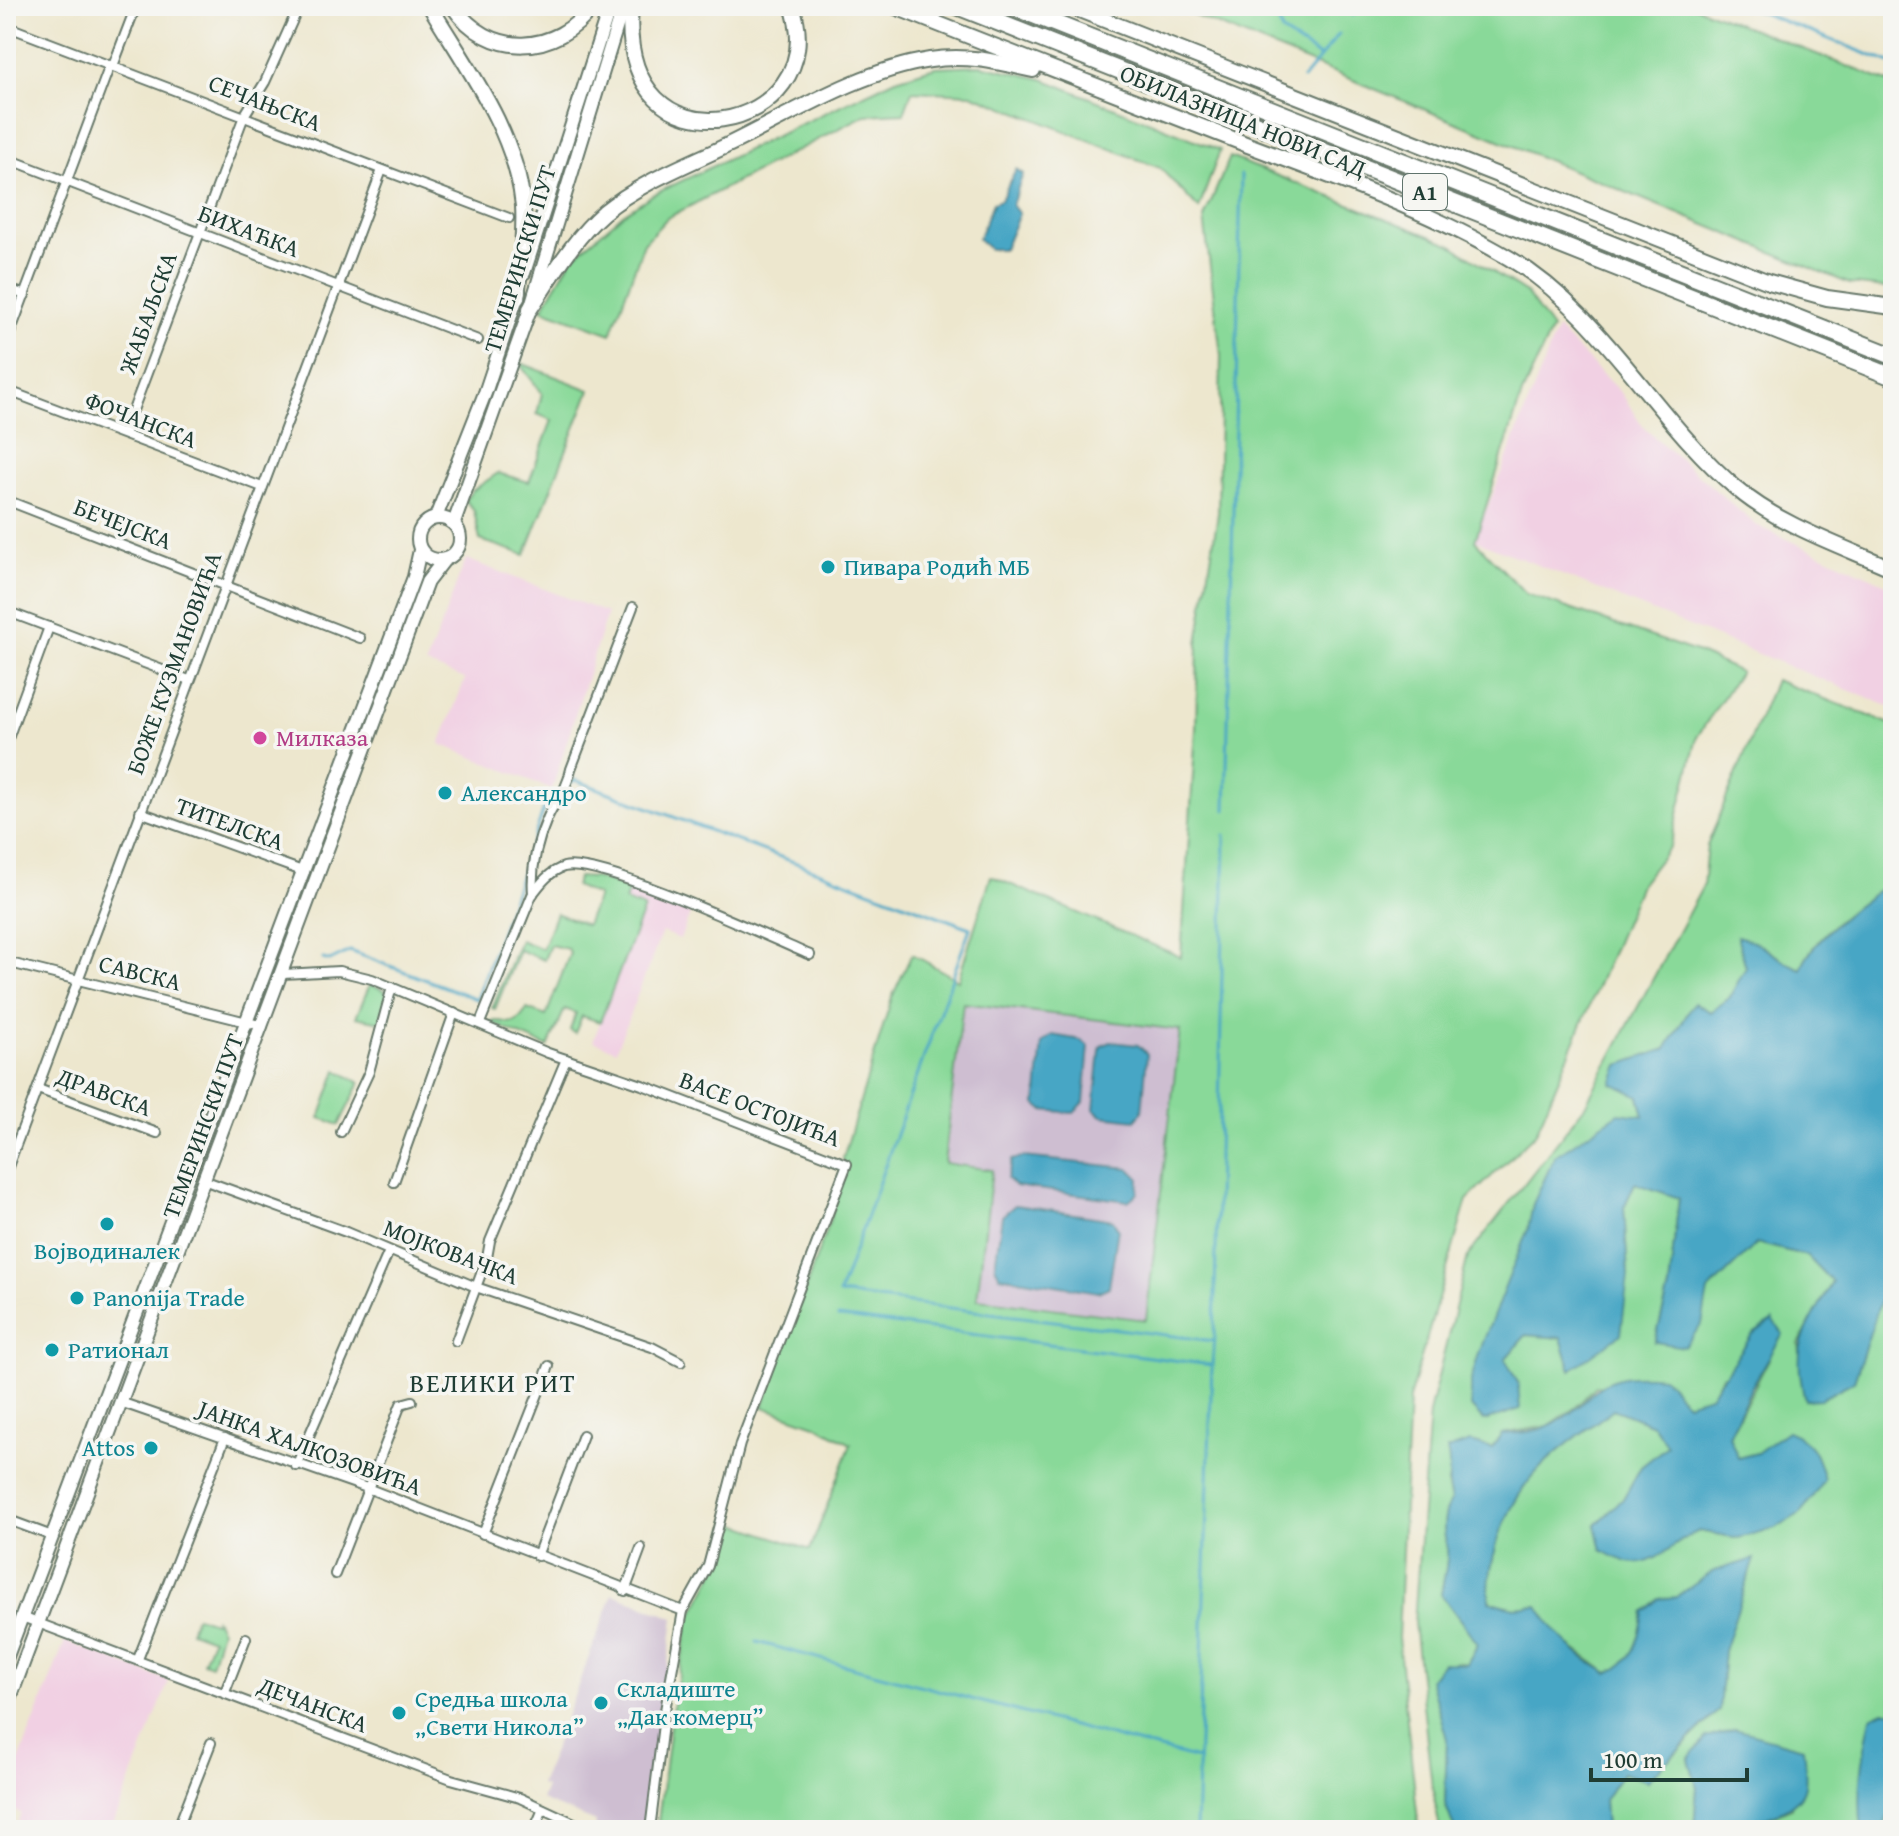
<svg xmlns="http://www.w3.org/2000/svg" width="1899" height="1836" viewBox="0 0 1899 1836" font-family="'Gentium Book Plus',serif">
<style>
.built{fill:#f1d0e3}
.industrial{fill:#cebed1}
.green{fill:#89d999;stroke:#548b66;stroke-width:2;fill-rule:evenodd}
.water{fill:#46a6c5;stroke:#32727c;stroke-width:2}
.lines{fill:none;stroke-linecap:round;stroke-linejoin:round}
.stream{stroke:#46a6c5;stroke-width:3}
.minor-casing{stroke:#67786a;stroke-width:12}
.secondary-casing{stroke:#67786a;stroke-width:16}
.primary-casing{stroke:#67786a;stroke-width:18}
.motorway-casing{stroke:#67786a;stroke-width:20}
.minor{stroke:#fff;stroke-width:8}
.secondary{stroke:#fff;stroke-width:12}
.primary{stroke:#fff;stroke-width:14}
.motorway{stroke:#fff;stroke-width:16}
.culture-dot{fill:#0f9aa8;stroke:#f6f6f2;stroke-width:3}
.hotel-dot{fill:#d1479c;stroke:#f6f6f2;stroke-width:3}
.labels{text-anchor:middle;stroke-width:7;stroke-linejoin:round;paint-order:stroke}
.shield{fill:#f6f6f2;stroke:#60746d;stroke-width:2}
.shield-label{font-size:22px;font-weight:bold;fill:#1f3d34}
.street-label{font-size:24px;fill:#1f3d34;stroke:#f6f6f2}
.culture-label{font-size:24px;fill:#0d838f;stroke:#f6f6f2;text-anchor:start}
.hotel-label{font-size:24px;fill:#b23c85;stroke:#f6f6f2;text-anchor:start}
.neighbourhood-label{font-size:26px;letter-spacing:2px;fill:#1f3d34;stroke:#f6f6f2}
</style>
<rect width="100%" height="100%" fill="#f6f6f2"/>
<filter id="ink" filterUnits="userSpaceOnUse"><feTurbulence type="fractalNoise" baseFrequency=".0125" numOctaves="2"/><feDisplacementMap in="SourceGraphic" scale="16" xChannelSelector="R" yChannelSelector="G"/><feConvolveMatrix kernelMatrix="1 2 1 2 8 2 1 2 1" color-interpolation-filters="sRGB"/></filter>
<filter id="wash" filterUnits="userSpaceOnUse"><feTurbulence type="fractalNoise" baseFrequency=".006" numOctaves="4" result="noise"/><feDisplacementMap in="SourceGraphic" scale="32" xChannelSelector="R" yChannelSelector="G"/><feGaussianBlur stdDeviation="1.8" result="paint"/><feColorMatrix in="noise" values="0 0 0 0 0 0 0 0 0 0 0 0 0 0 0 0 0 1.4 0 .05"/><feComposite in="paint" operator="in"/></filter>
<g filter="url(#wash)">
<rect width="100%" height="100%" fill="#ede7ce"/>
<g class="built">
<polygon points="1557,329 1622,394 1644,428 1756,525 1893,587 1893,708 1475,540"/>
<polygon points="466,559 607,613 552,789 440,744 465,679 426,664"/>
<polygon points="630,888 691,912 680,939 662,932 616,1050 593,1041 644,909 624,901"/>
<polygon points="65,1641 169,1681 111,1830 21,1830 16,1828 21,1813 6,1807 6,1795"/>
</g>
<g class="industrial">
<polygon points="963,1003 1181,1029 1146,1320 977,1299 992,1170 944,1164"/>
<polygon points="613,1594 674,1618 645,1830 594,1830 596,1822 541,1800 546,1787 540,1785"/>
</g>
<g class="green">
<polygon points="1172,6 1694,6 1893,84 1893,289 1850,284"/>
<polygon points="981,65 1043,79 1220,150 1199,209 1160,168 971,94 912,91 904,113 865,115 667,218 644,243 611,334 542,309 572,258 623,214 652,195 896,79 935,67"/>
<path d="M1230,157L1450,244L1526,293L1552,329L1522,394L1475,541L1526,594L1699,653L1740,672L1697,737L1670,846L1640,885L1536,1133L1467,1200L1409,1399L1398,1638L1419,1830H657L671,1717L689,1621L715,1572L728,1521L810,1550L851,1444L818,1426L763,1407L846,1174L843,1158L892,997L912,954L958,980L991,876L1181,957L1196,729L1198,643L1218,513L1221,355L1204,218ZM963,1003L1180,1030L1146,1320L977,1299L992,1170L944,1163Z"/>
<polygon points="518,362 590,390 525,555 480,540 474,511 465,500 472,491 498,473 529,482 552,420 537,414 542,393"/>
<path d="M1775,680L1893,725V887L1885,886C1856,905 1813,936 1801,969C1777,960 1762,941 1738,937L1746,967L1730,997L1711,1013L1694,1003L1666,1049L1619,1065L1639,1096L1644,1116L1533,1204L1528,1229L1471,1380L1518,1383L1505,1359L1526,1335L1561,1338L1571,1370L1628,1276L1624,1207L1635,1183L1679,1197L1669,1288L1655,1342L1702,1324L1707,1292L1757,1243L1807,1256L1832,1282L1799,1344L1805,1399H1821L1854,1381L1886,1283L1893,1287V1711H1883L1882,1829L1893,1807V1830H1708L1773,1816L1791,1808L1803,1748L1775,1741L1689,1759L1697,1787L1694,1830H1606L1604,1800L1622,1773L1670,1759L1719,1710L1724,1651L1753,1560L1675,1598L1659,1599L1644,1612C1640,1638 1634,1663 1608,1673L1554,1634L1538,1606L1514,1608L1488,1601C1488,1554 1507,1503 1539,1469C1560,1446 1589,1429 1613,1409L1653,1425L1668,1446L1641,1467L1623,1499L1596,1525L1686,1536L1699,1531L1738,1538L1824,1480C1817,1454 1813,1441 1787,1432L1757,1453L1737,1458L1729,1436L1769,1359L1722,1376L1711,1396L1686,1403L1663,1377L1596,1386L1576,1407L1548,1426L1502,1434L1492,1448L1470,1442L1447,1484L1451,1500C1442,1518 1443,1530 1447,1549C1449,1562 1443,1581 1441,1594L1478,1644L1467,1664L1457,1662L1430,1679L1447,1739L1445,1803L1455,1830H1440L1432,1786L1414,1623L1429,1413L1468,1256L1584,1107L1703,886L1707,846Z"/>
<path d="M578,877L596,878L630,888L625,901L644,908L600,1022L582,1016L575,1033L570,1030L576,1013L565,1009L548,1047L489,1022C508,1017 512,1033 527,1009L546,1016L570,953L568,949L550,945L544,960L519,950L495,1009L492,1008L520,940L542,949L556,913L586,925L598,896L575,886Z"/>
<polygon points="370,984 385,990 387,994 381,1022 356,1017"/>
<polygon points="337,1070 360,1083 339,1125 320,1118"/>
<polygon points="196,1616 214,1622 215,1619 221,1630 211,1665 203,1662 212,1639 190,1631"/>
</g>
<g class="water">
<polygon points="1016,169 1023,174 1012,205 1019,214 1004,249 989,249 978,239 993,203 1001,200"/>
<path d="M1885,886L1893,887V1287L1886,1284L1854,1381L1821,1399L1805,1400C1790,1341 1807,1332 1832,1282L1807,1256L1757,1243L1708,1291L1702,1324L1684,1347L1655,1342L1669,1288L1679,1198L1635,1183L1624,1207L1628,1276L1621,1334L1571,1370L1561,1338L1526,1335L1505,1359L1518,1383L1520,1409L1484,1421L1471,1407V1380L1480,1350L1528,1229L1533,1204L1555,1156L1619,1113L1644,1116L1639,1096L1612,1083L1619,1065L1666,1049L1694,1003L1711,1012L1730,997L1746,967L1737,936C1762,941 1777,961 1801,969C1815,936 1855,906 1885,886Z"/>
<polygon points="1052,1035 1081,1040 1089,1046 1084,1102 1074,1113 1043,1110 1036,1104 1042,1043"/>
<polygon points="1111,1042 1138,1045 1147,1054 1142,1112 1135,1120 1102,1116 1094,1109 1100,1051 1101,1046"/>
<polygon points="1023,1157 1129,1168 1139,1178 1138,1193 1128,1201 1015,1186 1007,1179 1012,1160"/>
<polygon points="1015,1205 1113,1220 1118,1229 1109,1287 1098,1292 1000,1276 995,1266 1002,1216"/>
<path d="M1773,1320L1783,1334L1751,1388L1729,1436L1738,1458L1757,1453L1787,1431C1813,1441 1817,1454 1824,1480L1801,1513L1775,1528L1738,1538L1699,1531C1657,1550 1652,1581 1602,1550L1596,1525L1623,1499L1641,1467L1667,1446L1653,1425L1613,1409C1589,1429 1560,1446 1539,1469C1508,1502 1487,1555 1489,1601L1514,1608L1538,1606C1556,1636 1577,1656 1608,1673C1634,1663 1640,1638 1644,1612L1659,1599L1676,1597L1714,1571L1754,1559L1724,1651L1719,1710L1647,1781L1622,1773L1604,1800L1606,1830H1455L1445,1803L1447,1739L1430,1679L1443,1663L1467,1664L1478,1644L1441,1594C1443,1581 1449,1562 1447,1549C1443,1530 1442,1518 1451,1500C1445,1480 1453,1472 1447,1450L1470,1442L1492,1448L1502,1434C1516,1433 1532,1433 1546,1427C1601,1403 1585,1369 1663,1377L1686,1403L1710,1396L1752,1335Z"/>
<path d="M1883,1711H1893V1807L1882,1829L1862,1830C1857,1791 1863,1755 1871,1717Z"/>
<path d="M1735,1729L1803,1748C1804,1760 1807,1774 1805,1786C1799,1819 1719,1830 1694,1830L1697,1787L1689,1759L1706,1738Z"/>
</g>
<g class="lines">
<g class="stream">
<polyline points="1274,6 1282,32 1320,57"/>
<polyline points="1744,6 1893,64"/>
<polyline points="1353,15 1358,9"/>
<polyline points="1303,79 1339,34"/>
<polyline points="570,783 575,780 970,928 839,1294 1214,1341 1212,1365"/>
<polyline points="1226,810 1241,175"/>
<polyline points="323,959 330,961 350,951 477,999 544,809 558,793"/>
<polyline points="838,1317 1212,1365 1196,1830"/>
<polyline points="1214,1340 1225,836"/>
<polyline points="757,1642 1197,1759"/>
</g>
</g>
</g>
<g filter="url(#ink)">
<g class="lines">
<defs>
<g id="minor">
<polyline points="6,26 509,218"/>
<polyline points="113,66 136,6"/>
<polyline points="6,158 478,340"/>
<polyline points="6,288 25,295"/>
<polyline points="6,344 110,65"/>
<polyline points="6,390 262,487"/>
<polyline points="124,434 244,116 265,82 296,13 295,6"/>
<polyline points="6,500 360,638"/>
<polyline points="6,611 189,680"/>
<polyline points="6,744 49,627"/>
<polyline points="140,812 305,872"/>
<path d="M533,894C531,869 537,842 547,819C555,799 566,794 571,769L633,607"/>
<polyline points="6,962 263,1026"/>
<polyline points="283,974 339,971 372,979 548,1053 645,1086 847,1164 740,1444 708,1566 683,1611 664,1716 650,1830"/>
<path d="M480,1023L532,895C540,884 550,871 564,867C600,858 768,937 810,955"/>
<polyline points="38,1089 157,1133"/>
<polyline points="341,1132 369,1072 392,987"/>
<polyline points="6,1172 382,170"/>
<polyline points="206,1181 346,1232 476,1287 652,1347 681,1362"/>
<polyline points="394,1182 454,1013"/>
<polyline points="456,1341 487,1258 490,1241 566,1059"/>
<polyline points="123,1403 367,1488 683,1611"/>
<polyline points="296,1466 389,1251"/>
<polyline points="6,1519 52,1536"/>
<polyline points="483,1534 549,1366"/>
<polyline points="537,1556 583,1435"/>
<polyline points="335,1574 401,1404 412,1401"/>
<polyline points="625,1591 641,1548"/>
<polyline points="22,1617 451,1779 520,1798 589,1830"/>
<polyline points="138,1659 225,1438"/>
<polyline points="225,1692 246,1638"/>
<polyline points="177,1830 211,1743"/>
<polyline points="534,1830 543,1809"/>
</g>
<g id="secondary">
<polyline points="524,273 610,6"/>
<polyline points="436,517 485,393 519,291"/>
<circle cx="439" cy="539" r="21"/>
<polyline points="454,523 530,309 623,6"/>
<polyline points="6,1659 414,577 420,550"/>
<polyline points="6,1709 427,582 444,560"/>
</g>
<g id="primary">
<path d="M430,6C467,68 516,132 523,206C525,236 520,267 517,298"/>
<path d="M453,6C489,59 556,56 593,6"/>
<path d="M631,6C616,183 836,131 792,6"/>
<path d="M893,6C1011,53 1129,99 1248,145C1335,178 1428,210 1509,258C1604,314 1654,419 1737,489C1781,526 1842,546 1893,569"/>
<polyline points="1069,6 1769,282 1827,298 1893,307"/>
<path d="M530,309C553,275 573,239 604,212C639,183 687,165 728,145C792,114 859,71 930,60C967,54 998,62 1033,70"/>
</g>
<g id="motorway">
<polyline points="957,6 1893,377"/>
<polyline points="1011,6 1893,356"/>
</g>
</defs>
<use href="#minor" class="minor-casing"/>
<use href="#secondary" class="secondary-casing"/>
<use href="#primary" class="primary-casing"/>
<use href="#motorway" class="motorway-casing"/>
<use href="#minor" class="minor"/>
<use href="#secondary" class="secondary"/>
<use href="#primary" class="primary"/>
<use href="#motorway" class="motorway"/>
</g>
</g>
<g class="culture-dot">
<circle cx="828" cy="567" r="8"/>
<circle cx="445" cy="793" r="8"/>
<circle cx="107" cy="1224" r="8"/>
<circle cx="77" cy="1298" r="8"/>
<circle cx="52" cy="1350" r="8"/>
<circle cx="151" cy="1448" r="8"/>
<circle cx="601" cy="1703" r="8"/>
<circle cx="399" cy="1713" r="8"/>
</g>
<circle class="hotel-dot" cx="260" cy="738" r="8"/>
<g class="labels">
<rect class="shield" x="1403" y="174" width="44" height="36" rx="6"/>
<g class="shield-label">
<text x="1425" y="200">A1</text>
</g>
<g class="street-label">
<text transform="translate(265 103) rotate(21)" y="8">СЕЧАЊСКА</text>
<text transform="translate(1243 121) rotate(22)" y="8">ОБИЛАЗНИЦА НОВИ САД</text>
<text transform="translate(249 231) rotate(21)" y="8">БИХАЋКА</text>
<text transform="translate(520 259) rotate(-73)" y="8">ТЕМЕРИНСКИ ПУТ</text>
<text transform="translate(148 313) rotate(-70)" y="8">ЖАБАЉСКА</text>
<text transform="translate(141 420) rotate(21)" y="8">ФОЧАНСКА</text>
<text transform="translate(123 524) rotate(21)" y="8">БЕЧЕЈСКА</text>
<text transform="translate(174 663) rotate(-70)" y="8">БОЖЕ КУЗМАНОВИЋА</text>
<text transform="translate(230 824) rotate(20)" y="8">ТИТЕЛСКА</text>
<text transform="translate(140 973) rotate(14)" y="8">САВСКА</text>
<text transform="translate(104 1092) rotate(20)" y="8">ДРАВСКА</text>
<text transform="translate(760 1109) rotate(21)" y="8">ВАСЕ ОСТОЈИЋА</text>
<text transform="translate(203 1126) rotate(-70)" y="8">ТЕМЕРИНСКИ ПУТ</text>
<text transform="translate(451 1252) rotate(21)" y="8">МОЈКОВАЧКА</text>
<text transform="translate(310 1448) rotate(20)" y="8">ЈАНКА ХАЛКОЗОВИЋА</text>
<text transform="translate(313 1705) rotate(21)" y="8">ДЕЧАНСКА</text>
</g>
<g class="culture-label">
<text x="844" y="575">Пивара Родић МБ</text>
<text x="461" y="801">Александро</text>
<text x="107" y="1259" text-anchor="middle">Војводиналек</text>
<text x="93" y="1306">Panonija Trade</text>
<text x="68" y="1358">Ратионал</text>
<text x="135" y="1456" text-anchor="end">Attos</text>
<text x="617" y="1697">Складиште<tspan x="617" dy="28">„Дак комерц”</tspan></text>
<text x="415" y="1707">Средња школа<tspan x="415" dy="28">„Свети Никола”</tspan></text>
</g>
<g class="hotel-label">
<text x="276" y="746">Милказа</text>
</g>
<g class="neighbourhood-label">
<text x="493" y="1392">ВЕЛИКИ РИТ</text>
</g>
</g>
<rect width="1899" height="1836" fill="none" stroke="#f6f6f2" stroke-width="32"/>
<path d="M1591 1768v12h156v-12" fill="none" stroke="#1f3d34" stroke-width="4"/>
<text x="1603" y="1768" font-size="24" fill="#1f3d34" stroke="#f6f6f2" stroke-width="6" paint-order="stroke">100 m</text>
</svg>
